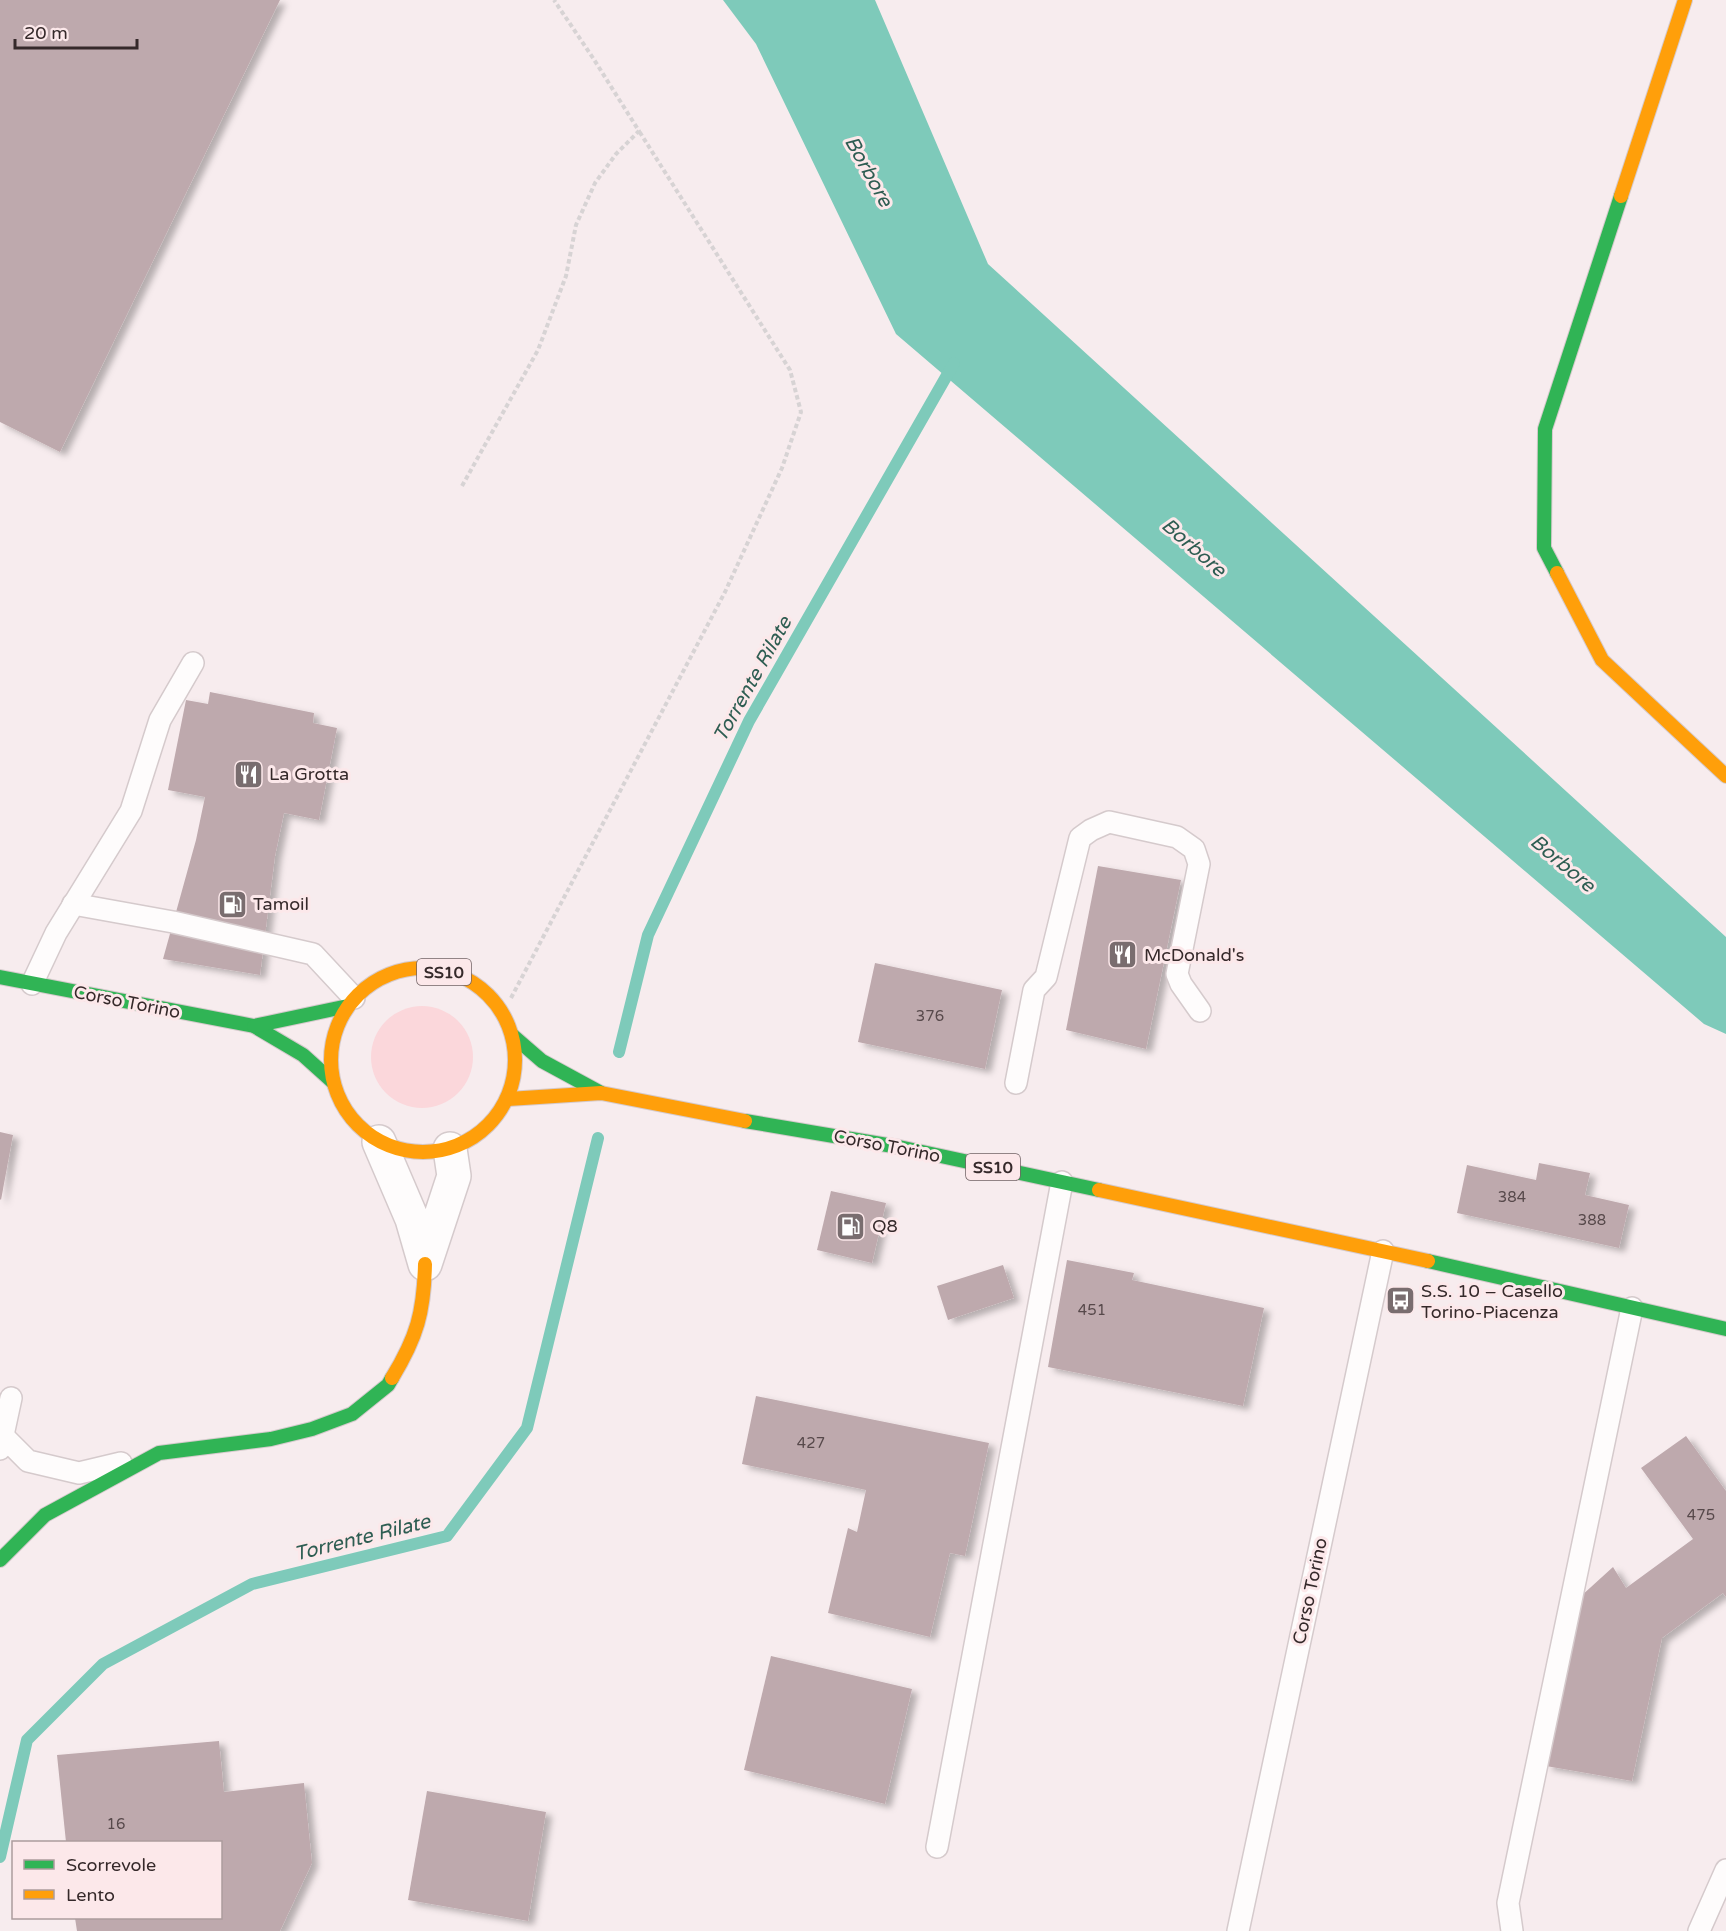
<svg xmlns="http://www.w3.org/2000/svg" width="1726" height="1931" viewBox="0 0 1726 1931" font-family="'Varela Round',sans-serif">
<style>
.green{fill:#fbd7db}
.water{fill:#7ecaba}
.lines{fill:none;stroke-linecap:round;stroke-linejoin:round}
.stream{stroke:#7ecaba;stroke-width:12}
.building{fill:#bea9ad;filter:url(#shadow)}
.lane-casing{stroke:#d5cacc;stroke-width:24}
.street-casing{stroke:#d5cacc;stroke-width:36}
.fast-casing{stroke:#d5cacc;stroke-width:16}
.slow-casing{stroke:#d5cacc;stroke-width:16}
.path{stroke:#d7d3d4;stroke-width:4;stroke-dasharray:4.5 3;stroke-linecap:butt}
.lane{stroke:#fefcfc;stroke-width:21}
.street{stroke:#fefcfc;stroke-width:33}
.fast{stroke:#30b455;stroke-width:14}
.slow{stroke:#ff9f0a;stroke-width:14}
.labels{text-anchor:middle;stroke-width:6;stroke-linejoin:round;paint-order:stroke}
.number-label{font-size:15px;fill:#57494b}
.shield{fill:#fce8ea;stroke:#716264;stroke-width:1.5}
.shield-label{font-size:16px;font-weight:bold;fill:#35292a}
.poi-label{font-size:18px;fill:#35292a;stroke:#fce8ea;text-anchor:start}
.street-label{font-size:18px;fill:#35292a;stroke:#fce8ea}
.water-label{font-size:20px;font-style:italic;fill:#2e5d52;stroke:#fce8ea}
</style>
<defs>
<filter id="shadow"><feDropShadow dx="6" dy="4" stdDeviation="3" flood-color="#0004"/></filter>
</defs>
<rect width="100%" height="100%" fill="#f7ecee"/>
<circle class="green" cx="422" cy="1057" r="51"/>
<polygon class="water" points="723,0 875,0 988,264 1726,937 1726,1034 1704,1024 896,334 756,44"/>
<g class="lines">
<g class="stream">
<polyline points="619,1052 648,935 749,721 954,363"/>
<polyline points="0,1857 27,1740 103,1664 252,1584 447,1536 527,1428 598,1138"/>
</g>
</g>
<g class="building">
<polygon points="0,0 280,0 60,452 0,422"/>
<polygon points="210,692 314,713 313,723 337,728 319,820 284,813 275,856 260,975 163,959 196,840 205,797 168,790 186,700 208,704"/>
<polygon points="1098,866 1181,880 1146,1049 1066,1030"/>
<polygon points="875,963 1002,990 985,1069 858,1042"/>
<polygon points="0,1132 13,1135 1,1200 0,1199"/>
<polygon points="1539,1163 1590,1173 1585,1195 1629,1205 1619,1248 1457,1213 1467,1165 1536,1180"/>
<polygon points="831,1191 886,1203 872,1263 817,1250"/>
<polygon points="1067,1260 1134,1273 1132,1280 1264,1308 1243,1406 1048,1367"/>
<polygon points="1003,1265 1014,1298 948,1320 937,1286"/>
<polygon points="756,1396 989,1443 965,1556 950,1553 930,1637 828,1613 848,1528 857,1532 866,1490 742,1464"/>
<polygon points="1686,1436 1726,1491 1726,1597 1723,1593 1662,1638 1632,1781 1546,1766 1580,1597 1613,1567 1626,1588 1693,1539 1641,1468"/>
<polygon points="771,1656 912,1689 885,1804 744,1770"/>
<polygon points="219,1741 224,1792 304,1783 312,1863 280,1931 77,1931 75,1918 220,1918 220,1842 66,1842 57,1755"/>
<polygon points="427,1791 546,1812 528,1921 408,1900"/>
</g>
<g class="lines">
<defs>
<g id="lane">
<polyline points="73,904 173,922 313,954 354,998"/>
<polyline points="32,984 56,933 131,811 160,720 193,663"/>
<polyline points="1016,1083 1034,990 1046,977 1080,838 1091,830 1109,822 1177,837 1194,849 1199,864 1177,974 1181,984 1200,1011"/>
<polyline points="3,1436 28,1461 79,1473 121,1463"/>
<polyline points="0,1449 11,1398"/>
<polyline points="937,1847 1062,1182"/>
<polyline points="1238,1931 1383,1251"/>
<polyline points="1512,1931 1508,1903 1632,1308"/>
<polyline points="1699,1931 1726,1870"/>
</g>
<polyline id="street" points="379,1142 412,1219 425,1264 454,1176 450,1149"/>
<g id="fast">
<polyline points="1557,573 1544,548 1545,429 1621,196"/>
<polyline points="0,977 254,1026 303,1055 333,1082"/>
<polyline points="254,1026 348,1006"/>
<polyline points="512,1035 542,1061 601,1093"/>
<polyline points="745,1121 899,1147 1099,1190"/>
<polyline points="1428,1261 1726,1329"/>
<polyline points="0,1560 45,1515 159,1453 271,1439 312,1429 352,1414 388,1385 392,1378"/>
</g>
<g id="slow">
<polyline points="1621,196 1685,0"/>
<polyline points="1557,573 1602,660 1726,776"/>
<circle cx="423" cy="1060" r="92"/>
<polyline points="508,1099 601,1093 745,1121"/>
<polyline points="1099,1190 1428,1261"/>
<path d="M392,1378C417,1337 424,1312 425,1264"/>
</g>
</defs>
<use href="#lane" class="lane-casing"/>
<use href="#street" class="street-casing"/>
<use href="#fast" class="fast-casing"/>
<use href="#slow" class="slow-casing"/>
<g class="path">
<polyline points="462,486 538,350 566,276 576,225 595,183 616,154 639,131 593,58 554,0"/>
<polyline points="511,998 725,592 782,468 801,412 790,370 639,131"/>
</g>
<use href="#lane" class="lane"/>
<use href="#street" class="street"/>
<use href="#fast" class="fast"/>
<use href="#slow" class="slow"/>
</g>
<defs>
<symbol id="restaurant-square" viewBox="-11 -11 22 22"><rect x="-9" y="-9" width="18" height="18" rx="4" fill="#796d6f" stroke="#fce8ea"/><path d="M-5-6h1v4h1v-4h1v4h1v-4h1v5L-1.5 .5V6h-2V.5L-5-1ZM5-6V6H3V1.5H1.5Q1.5-4 5-6Z" fill="#fff"/></symbol>
<symbol id="fuel-square" viewBox="-11 -11 22 22"><rect x="-9" y="-9" width="18" height="18" rx="4" fill="#796d6f" stroke="#fce8ea"/><path d="M-5.5-6h7V0h2V4h1.3V-2.5L3-4.5l.8-.8L6-3V5H2.5V1h-1V6h-7ZM-4.2-4.7v3.2H.2V-4.7Z" fill="#fff"/></symbol>
<symbol id="bus-square" viewBox="-11 -11 22 22"><rect x="-9" y="-9" width="18" height="18" rx="4" fill="#796d6f" stroke="#fce8ea"/><path d="M-5-6H5V4H4V6H2V4H-2V6H-4V4H-5ZM-3.5-4V0h7V-4ZM-3.5 1.2v1.5H-2V1.2ZM2 1.2v1.5H3.5V1.2Z" fill="#fff"/></symbol>
</defs>
<g fill-rule="evenodd">
<use href="#restaurant-square" x="232" y="758" width="33" height="33"/>
<use href="#fuel-square" x="216" y="888" width="33" height="33"/>
<use href="#restaurant-square" x="1106" y="938" width="33" height="33"/>
<use href="#fuel-square" x="834" y="1210" width="33" height="33"/>
<use href="#bus-square" x="1384" y="1284" width="33" height="33"/>
</g>
<g class="labels">
<g class="number-label">
<text x="930" y="1021">376</text>
<text x="1512" y="1202">384</text>
<text x="1592" y="1225">388</text>
<text x="1092" y="1315">451</text>
<text x="811" y="1448">427</text>
<text x="1701" y="1520">475</text>
<text x="116" y="1829">16</text>
</g>
<g class="shield">
<rect x="417" y="959" width="54" height="26" rx="4.5"/>
<rect x="966" y="1154" width="54" height="26" rx="4.5"/>
</g>
<g class="shield-label">
<text x="444" y="978">SS10</text>
<text x="993" y="1173">SS10</text>
</g>
<g class="poi-label">
<text x="269" y="780">La Grotta</text>
<text x="253" y="910">Tamoil</text>
<text x="1144" y="961">McDonald's</text>
<text x="872" y="1232">Q8</text>
<text x="1421" y="1297">S.S. 10 – Casello<tspan x="1421" dy="21">Torino-Piacenza</tspan></text>
</g>
<g class="street-label">
<text transform="translate(127 1002) rotate(11)" y="6">Corso Torino</text>
<text transform="translate(887 1146) rotate(11)" y="6">Corso Torino</text>
<text transform="translate(1310 1591) rotate(-78)" y="6">Corso Torino</text>
</g>
<g class="water-label">
<text transform="translate(869 171) rotate(61)" y="7">Borbore</text>
<text transform="translate(1194 547) rotate(41)" y="7">Borbore</text>
<text transform="translate(752 679) rotate(-61)" y="7">Torrente Rilate</text>
<text transform="translate(1563 863) rotate(40)" y="7">Borbore</text>
<text transform="translate(362 1537) rotate(-14)" y="7">Torrente Rilate</text>
</g>
</g>
<rect x="12" y="1841" width="210" height="78" fill="#fce8ea" stroke="#ac9c9d" stroke-width="1.5"/>
<rect x="24" y="1860" width="30" height="9" fill="#30b455" stroke="#ac9c9d" stroke-width="1.5"/>
<text x="66" y="1871" font-size="18" fill="#35292a">Scorrevole</text>
<rect x="24" y="1890" width="30" height="9" fill="#ff9f0a" stroke="#ac9c9d" stroke-width="1.5"/>
<text x="66" y="1901" font-size="18" fill="#35292a">Lento</text>
<path d="M15 39v9h122v-9" fill="none" stroke="#35292a" stroke-width="3"/>
<text x="24" y="39" font-size="18" fill="#35292a" stroke="#fce8ea" stroke-width="4.5" paint-order="stroke">20 m</text>
</svg>
